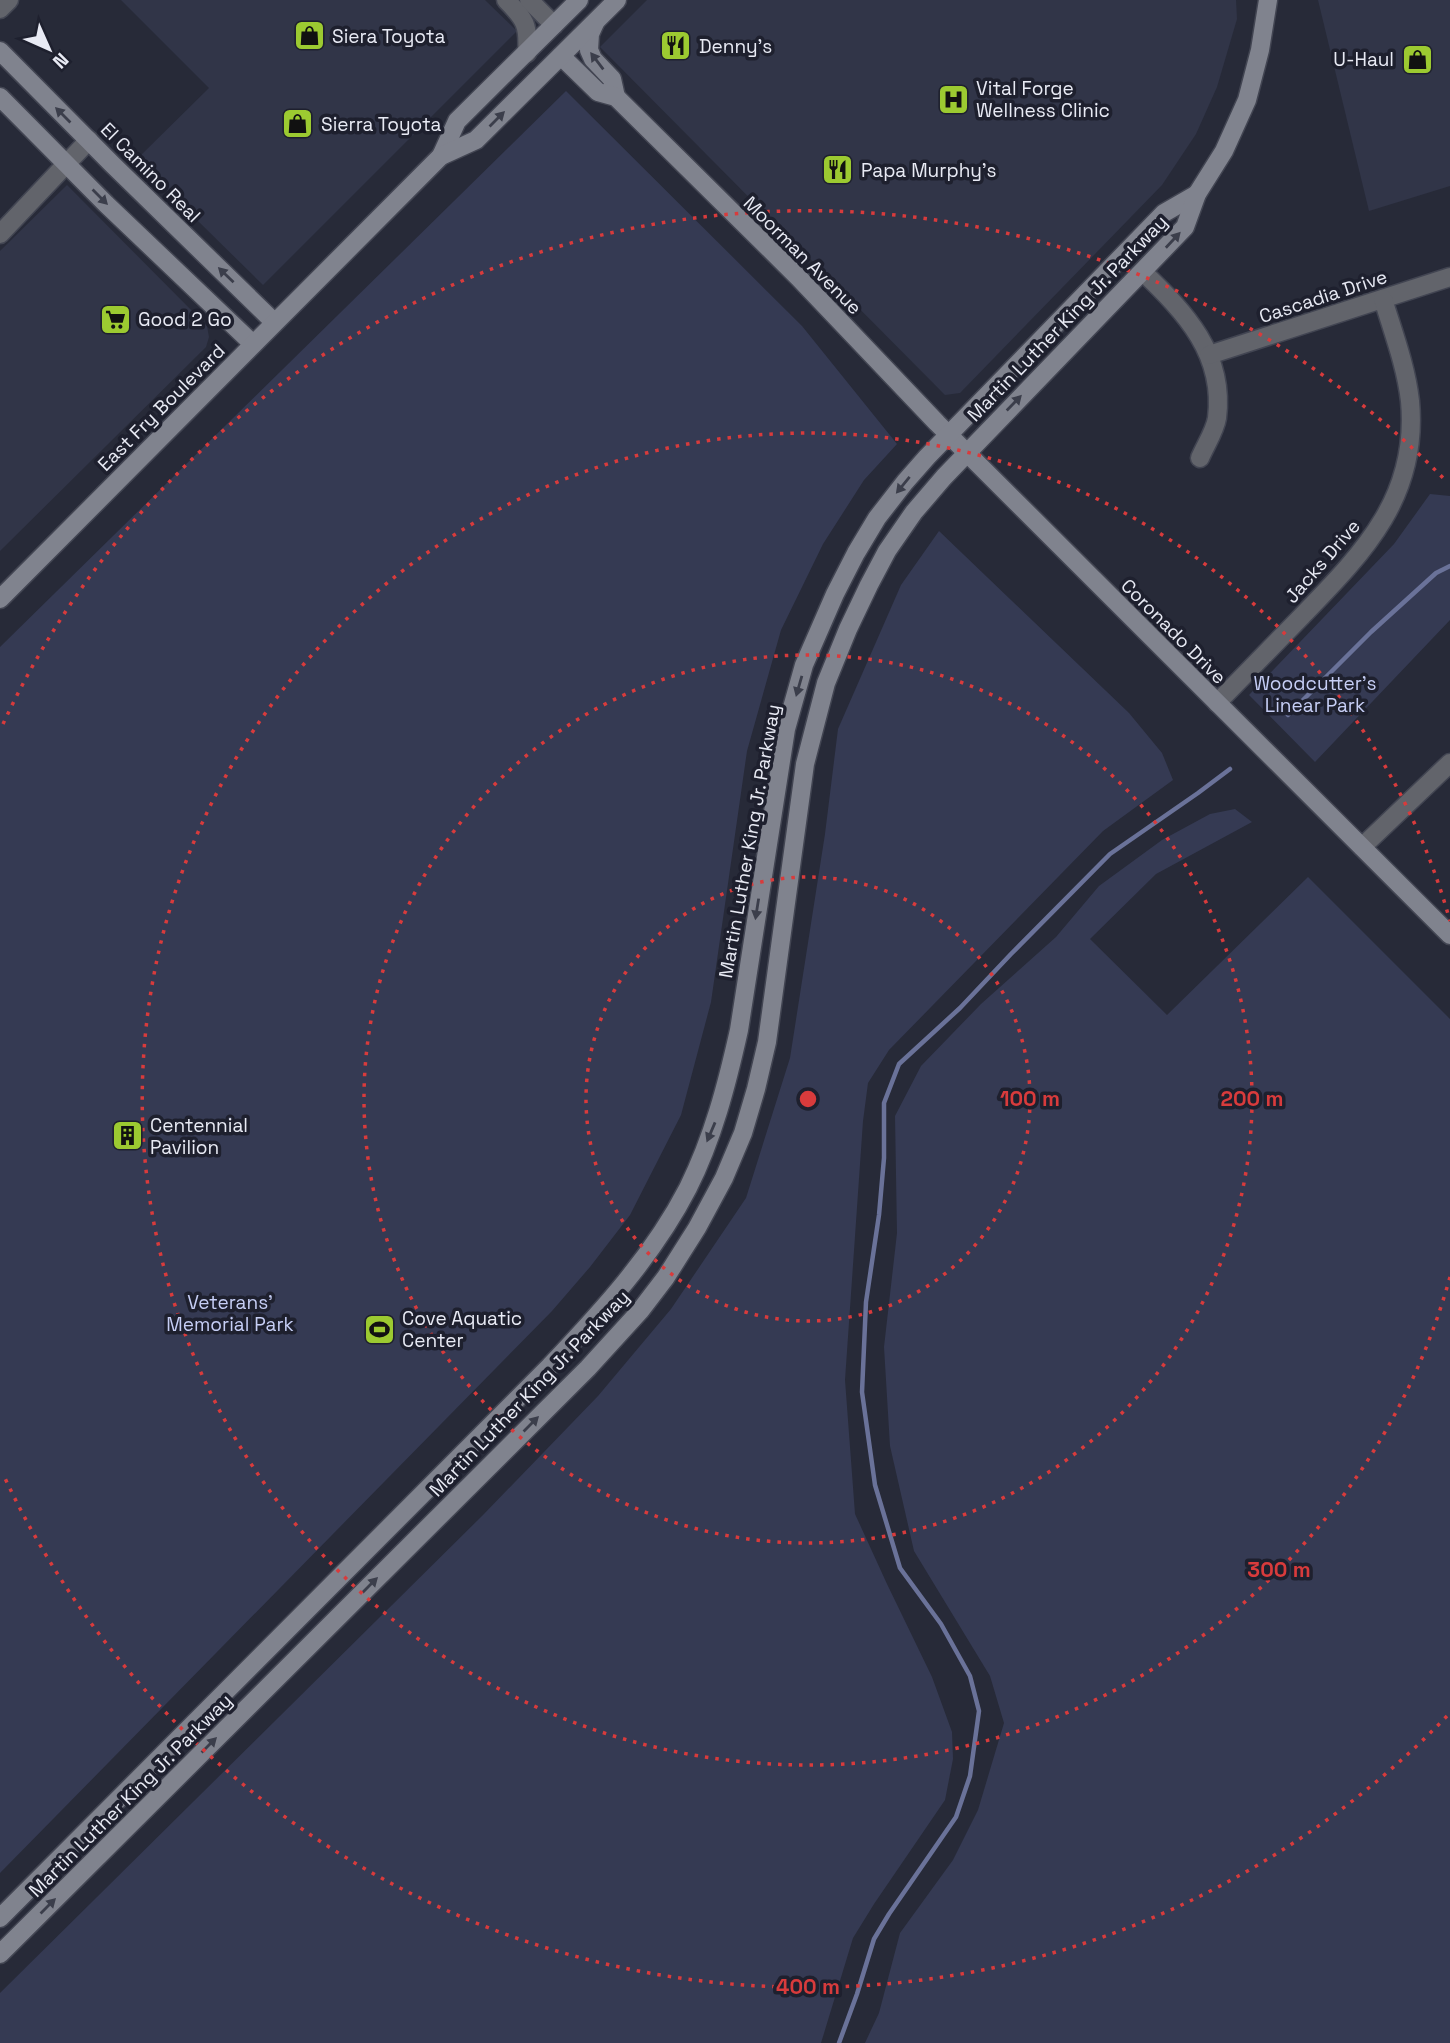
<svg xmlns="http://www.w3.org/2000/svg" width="1450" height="2043" viewBox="0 0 1450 2043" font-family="'Space Grotesk',sans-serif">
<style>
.built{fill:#313548}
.green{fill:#353a53}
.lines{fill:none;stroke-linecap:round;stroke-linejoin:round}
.stream{stroke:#6a7299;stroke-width:4.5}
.street-casing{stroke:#424552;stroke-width:21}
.secondary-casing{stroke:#424552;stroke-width:21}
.street{stroke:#62646b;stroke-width:18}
.secondary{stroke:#80838e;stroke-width:18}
.oneway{fill:#3b3e4b}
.ring{fill:none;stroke:#d83b3c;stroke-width:3.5;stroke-dasharray:3.5 7}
.labels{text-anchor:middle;stroke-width:7;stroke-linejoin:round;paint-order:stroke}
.poi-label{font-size:19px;fill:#e8eaf4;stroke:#1e202e;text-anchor:start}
.street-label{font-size:19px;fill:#e8eaf4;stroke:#1e202e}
.park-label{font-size:19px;fill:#c6cef5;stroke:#1e202e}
.centre{fill:#d83b3c;stroke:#1e202e;stroke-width:3.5}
.ring-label{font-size:21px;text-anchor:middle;font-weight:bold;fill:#d83b3c;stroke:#1e202e;stroke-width:7;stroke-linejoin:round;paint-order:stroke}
</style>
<rect width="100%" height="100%" fill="#272a38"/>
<g class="built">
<polygon points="121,0 485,0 517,31 263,285 136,160 209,88"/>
<polygon points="647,0 1236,0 1237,19 1217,87 1196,134 1162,185 960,393 945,395 600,47"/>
<polygon points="1318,0 1450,0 1450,186 1369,211"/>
<polygon points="67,185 207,326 209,337 206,347 0,551 0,251"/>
</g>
<g class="green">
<polygon points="566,91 802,326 897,444 864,480 823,544 781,630 747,751 711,1002 681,1115 630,1215 590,1267 552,1311 0,1873 0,647"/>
<polygon points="1430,494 1450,496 1450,620 1315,762 1249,695 1394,544"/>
<polygon points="939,531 1129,713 1162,753 1173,780 1103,831 889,1050 868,1083 863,1121 845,1380 855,1514 887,1584 932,1677 952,1732 953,1759 945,1800 874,1904 853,1938 821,2043 0,2043 0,1993 483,1515 598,1396 671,1309 746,1198 790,1058 825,834 838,729 901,585"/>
<polygon points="1235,809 1252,822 1156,874 1090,939 1167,1015 1308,877 1450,1019 1450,2043 865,2043 879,2013 900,1933 953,1860 978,1810 1004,1723 990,1676 914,1551 890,1446 884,1347 897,1233 895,1116 921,1066 981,1004 1056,937 1099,886 1162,840 1210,814"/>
</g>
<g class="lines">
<g class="stream">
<polyline points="1288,715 1371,632 1436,573 1450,566"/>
<polyline points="839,2043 857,1994 874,1939 889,1914 956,1817 970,1776 979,1711 970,1676 941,1624 900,1568 875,1485 862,1392 866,1302 879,1215 884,1158 884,1103 899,1064 960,1008 1011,954 1110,854 1198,793 1230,769"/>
</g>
<defs>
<g id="street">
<path d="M506,0C525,19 529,25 527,53"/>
<polyline points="529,0 554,25"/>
<polyline points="0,9 9,0"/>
<polyline points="0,234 89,140"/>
<path d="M1143,272C1185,312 1225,354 1217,418C1215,431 1205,446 1200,458"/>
<polyline points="1209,355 1450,277"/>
<path d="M1217,703C1245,674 1274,645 1302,616C1363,553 1419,497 1410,401C1406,366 1393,332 1383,299"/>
<polyline points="1362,847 1450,763"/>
</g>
<g id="secondary">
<polyline points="595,23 590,34 589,50 593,59 612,79 616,97"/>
<polyline points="0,51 112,164 274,322"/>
<polyline points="561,56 598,92 616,97 798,277 937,423 1450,935"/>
<polyline points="0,97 106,204 253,344"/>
<polyline points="441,156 457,121 579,0"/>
<polyline points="0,599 441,156 476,140 617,0"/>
<path d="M0,1918L550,1366C602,1311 653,1256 688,1188C713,1138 727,1084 739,1030L786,729L804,665L835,594L856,553L877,518L905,482L927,457L1164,213L1197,194"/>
<polyline points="0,1954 588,1368 640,1311 666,1277 697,1228 724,1178 743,1133 756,1089 767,1042 805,764 826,683 848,629 869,585 887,551 914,512 944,477 1185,227 1197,194 1224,151 1247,100 1260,50 1268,0"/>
</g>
</defs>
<use href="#street" class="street-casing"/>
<use href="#secondary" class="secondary-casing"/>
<use href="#street" class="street"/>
<use href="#secondary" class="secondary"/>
</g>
<defs><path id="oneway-solid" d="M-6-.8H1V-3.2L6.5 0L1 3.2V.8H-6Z" transform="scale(1.75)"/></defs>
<g class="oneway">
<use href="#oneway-solid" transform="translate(597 61) rotate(-127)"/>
<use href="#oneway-solid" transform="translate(63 115) rotate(-135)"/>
<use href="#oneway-solid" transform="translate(497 119) rotate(-45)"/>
<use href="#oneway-solid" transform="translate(100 197) rotate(45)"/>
<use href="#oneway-solid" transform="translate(1173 240) rotate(-47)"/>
<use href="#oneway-solid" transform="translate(226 275) rotate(-136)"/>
<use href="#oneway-solid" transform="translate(1014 403) rotate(-46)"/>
<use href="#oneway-solid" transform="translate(903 485) rotate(129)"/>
<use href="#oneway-solid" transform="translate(799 686) rotate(106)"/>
<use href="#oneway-solid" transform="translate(757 909) rotate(99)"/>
<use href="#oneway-solid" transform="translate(711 1132) rotate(113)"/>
<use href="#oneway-solid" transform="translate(531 1424) rotate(-45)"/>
<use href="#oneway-solid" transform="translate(370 1585) rotate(-45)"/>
<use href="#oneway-solid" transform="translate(209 1745) rotate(-45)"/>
<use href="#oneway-solid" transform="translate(48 1906) rotate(-45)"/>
</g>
<g class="ring">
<circle cx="808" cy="1099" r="222"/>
<circle cx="808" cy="1099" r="444"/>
<path d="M1450 1277A666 666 0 1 1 1450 921"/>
<path d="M1447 1716A888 888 0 0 1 3 1474M3 724A888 888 0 0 1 1447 482"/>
</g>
<defs>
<symbol id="shop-square" viewBox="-11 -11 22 22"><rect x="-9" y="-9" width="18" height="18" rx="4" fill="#9cca31" stroke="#1e202e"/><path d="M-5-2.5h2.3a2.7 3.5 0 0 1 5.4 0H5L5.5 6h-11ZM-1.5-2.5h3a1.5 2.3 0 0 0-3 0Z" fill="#111"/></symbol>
<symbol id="restaurant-square" viewBox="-11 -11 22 22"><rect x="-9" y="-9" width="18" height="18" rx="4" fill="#9cca31" stroke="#1e202e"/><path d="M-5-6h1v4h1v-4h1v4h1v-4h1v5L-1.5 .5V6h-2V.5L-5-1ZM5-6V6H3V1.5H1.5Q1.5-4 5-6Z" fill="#111"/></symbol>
<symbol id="hospital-square" viewBox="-11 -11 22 22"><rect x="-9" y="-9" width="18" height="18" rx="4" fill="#9cca31" stroke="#1e202e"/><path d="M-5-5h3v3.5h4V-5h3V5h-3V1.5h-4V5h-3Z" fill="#111"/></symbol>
<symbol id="supermarket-square" viewBox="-11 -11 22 22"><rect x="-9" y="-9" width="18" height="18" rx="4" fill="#9cca31" stroke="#1e202e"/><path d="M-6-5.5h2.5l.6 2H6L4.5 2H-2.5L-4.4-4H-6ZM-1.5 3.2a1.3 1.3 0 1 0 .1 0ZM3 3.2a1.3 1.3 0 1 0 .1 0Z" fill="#111"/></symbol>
<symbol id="building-square" viewBox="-11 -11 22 22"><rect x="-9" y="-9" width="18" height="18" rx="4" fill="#9cca31" stroke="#1e202e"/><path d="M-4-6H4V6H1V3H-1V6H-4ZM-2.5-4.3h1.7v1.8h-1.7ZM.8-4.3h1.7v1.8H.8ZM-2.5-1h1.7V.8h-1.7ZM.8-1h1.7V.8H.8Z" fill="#111"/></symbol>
<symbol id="stadium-square" viewBox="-11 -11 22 22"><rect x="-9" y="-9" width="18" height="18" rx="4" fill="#9cca31" stroke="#1e202e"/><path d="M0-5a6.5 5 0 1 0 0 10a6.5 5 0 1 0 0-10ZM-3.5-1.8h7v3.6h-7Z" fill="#111"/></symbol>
</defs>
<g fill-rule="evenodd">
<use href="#shop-square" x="292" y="18" width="35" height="35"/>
<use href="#restaurant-square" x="658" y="28" width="35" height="35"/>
<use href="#shop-square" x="1400" y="42" width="35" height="35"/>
<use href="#hospital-square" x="936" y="82" width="35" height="35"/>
<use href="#shop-square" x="280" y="106" width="35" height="35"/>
<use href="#restaurant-square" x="820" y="152" width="35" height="35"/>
<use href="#supermarket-square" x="98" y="302" width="35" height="35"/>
<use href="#building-square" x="110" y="1118" width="35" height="35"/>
<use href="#stadium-square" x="362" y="1312" width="35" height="35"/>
</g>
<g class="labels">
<g class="poi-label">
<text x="332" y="43">Siera Toyota</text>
<text x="699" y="53">Denny's</text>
<text x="1394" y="66" text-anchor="end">U-Haul</text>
<text x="976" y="95">Vital Forge<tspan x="976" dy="22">Wellness Clinic</tspan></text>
<text x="321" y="131">Sierra Toyota</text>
<text x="861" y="177">Papa Murphy's</text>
<text x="138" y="326">Good 2 Go</text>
<text x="150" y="1132">Centennial<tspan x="150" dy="22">Pavilion</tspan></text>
<text x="402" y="1325">Cove Aquatic<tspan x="402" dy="22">Center</tspan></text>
</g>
<g class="street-label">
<text transform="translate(151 172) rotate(45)" y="7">El Camino Real</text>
<text transform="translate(803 255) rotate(45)" y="7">Moorman Avenue</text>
<text transform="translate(1323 296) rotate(-18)" y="7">Cascadia Drive</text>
<text transform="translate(1067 318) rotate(-46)" y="7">Martin Luther King Jr. Parkway</text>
<text transform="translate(161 407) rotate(-45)" y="7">East Fry Boulevard</text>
<text transform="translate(1322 561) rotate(-49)" y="7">Jacks Drive</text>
<text transform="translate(1174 631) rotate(45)" y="7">Coronado Drive</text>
<text transform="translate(749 841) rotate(-80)" y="7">Martin Luther King Jr. Parkway</text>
<text transform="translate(529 1393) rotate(-46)" y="7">Martin Luther King Jr. Parkway</text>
<text transform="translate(130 1795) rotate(-45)" y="7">Martin Luther King Jr. Parkway</text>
</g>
<g class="park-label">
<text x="1315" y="690">Woodcutter's<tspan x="1315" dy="22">Linear Park</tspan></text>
<text x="230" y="1309">Veterans'<tspan x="230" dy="22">Memorial Park</tspan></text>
</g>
</g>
<circle cx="808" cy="1099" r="10" class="centre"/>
<g class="ring-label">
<text x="1030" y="1106">100 m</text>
<text x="1252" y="1106">200 m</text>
<text x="1279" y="1577">300 m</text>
<text x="808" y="1994">400 m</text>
</g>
<g transform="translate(49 49) rotate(135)" stroke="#1e202e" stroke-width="5" paint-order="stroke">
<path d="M0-5L12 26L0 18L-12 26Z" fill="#e8eaf4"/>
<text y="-10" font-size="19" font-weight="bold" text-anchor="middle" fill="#e8eaf4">N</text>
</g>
</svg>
